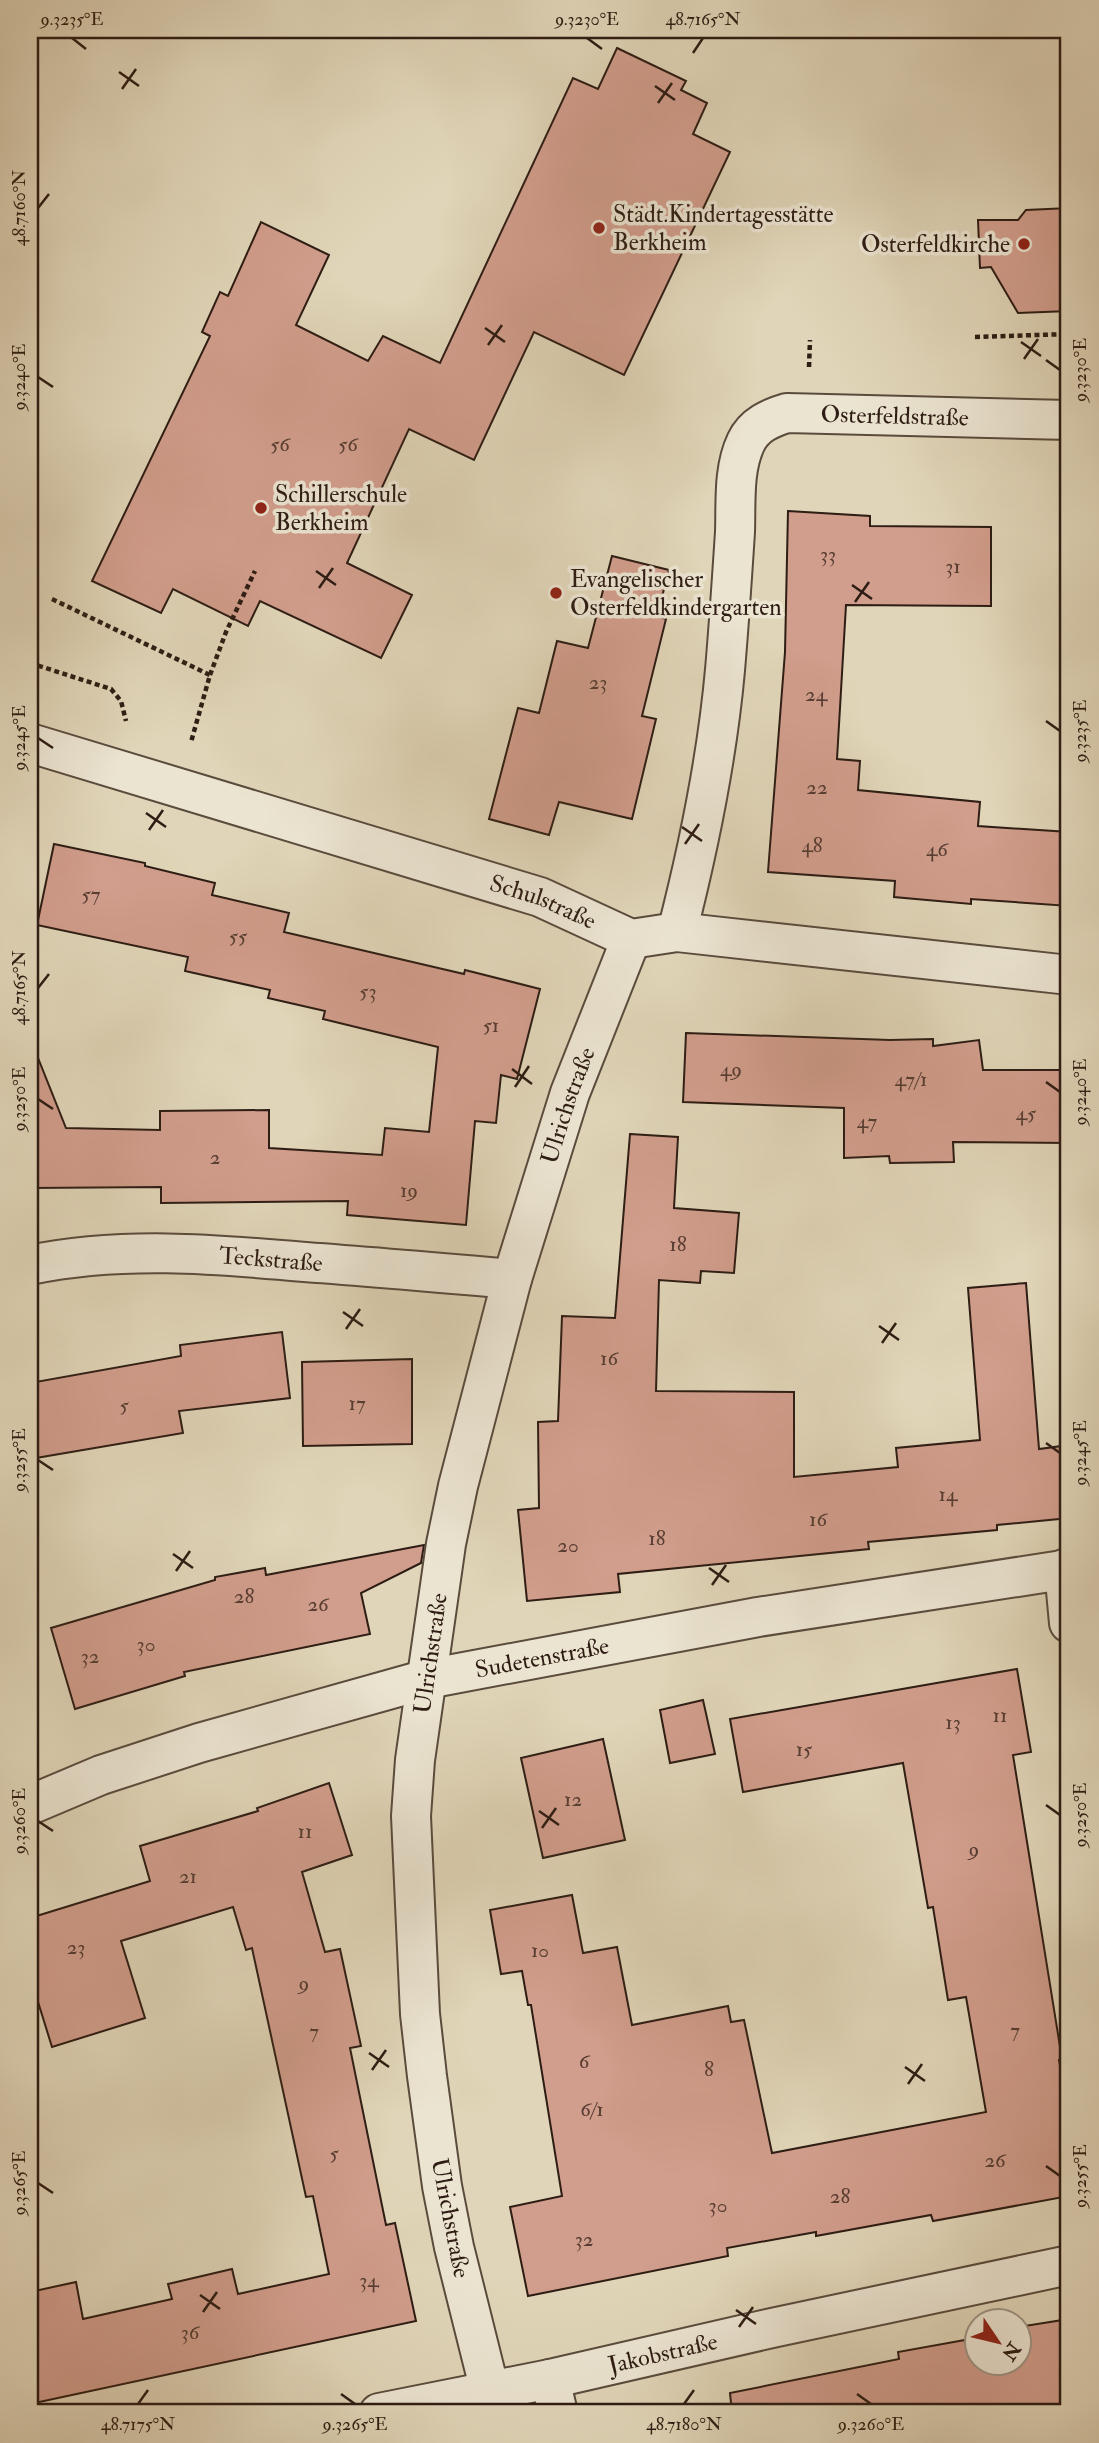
<svg xmlns="http://www.w3.org/2000/svg" width="1099" height="2443" viewBox="0 0 1099 2443" font-family="'IM FELL Double Pica',serif">
<style>
.building{fill:#d19d8c;stroke:#2e1d14;stroke-width:2}
.lines{fill:none;stroke-linecap:round;stroke-linejoin:round}
.minor-casing{stroke:#5a4b3d;stroke-width:42}
.path{stroke:#2e1d14;stroke-width:4.5;stroke-dasharray:5 3.5;stroke-linecap:butt}
.minor{stroke:#ebe4d1;stroke-width:38}
.ticks{fill:none;stroke:#2e1d14;stroke-width:2.5}
.poi-dot{fill:#8f2418;stroke:#ebe4d1;stroke-width:2.5}
.labels{text-anchor:middle;stroke-width:7;stroke-linejoin:round;paint-order:stroke}
.number-label{font-size:21px;fill:#573d32}
.poi-label{font-size:24px;fill:#2e1d14;stroke:#ebe4d1;text-anchor:start}
.street-label{font-size:24px;fill:#2e1d14;stroke:#ebe4d1}
.neatline{fill:none;stroke:#2e1d14;stroke-width:2.5}
.ticks-label{font-size:18px;text-anchor:middle;fill:#2e1d14}
</style>
<rect width="100%" height="100%" fill="#e0d5b8"/>
<filter id="stains"><feTurbulence type="fractalNoise" baseFrequency=".00286" numOctaves="4"/><feColorMatrix values="0 0 0 0 .2 0 0 0 0 .09 0 0 0 0 .02 0 0 0 .5 -.17"/></filter>
<radialGradient id="worn" r=".72"><stop offset=".6" stop-color="#630" stop-opacity="0"/><stop offset="1" stop-color="#630" stop-opacity=".3"/></radialGradient>
<g class="building">
<polygon points="617,48 686,81 681,90 707,103 693,134 730,152 624,375 534,332 474,460 409,429 347,563 412,595 381,658 260,601 248,626 173,589 161,613 92,581 210,336 202,332 220,292 228,296 261,222 329,255 296,325 368,361 383,336 440,363 573,78 598,89"/>
<polygon points="1069,208 1069,311 1018,313 991,267 980,268 978,220 1018,220 1026,210"/>
<polygon points="788,511 870,516 870,526 991,527 991,606 846,605 837,759 860,761 858,790 980,802 978,826 1069,832 1069,906 971,899 971,904 894,897 895,881 768,872 785,652"/>
<polygon points="612,556 669,570 657,616 666,619 642,716 656,719 632,819 559,802 549,835 489,819 518,708 539,713 557,641 588,648"/>
<polygon points="54,844 145,863 145,866 215,883 212,895 289,913 284,932 464,974 465,970 540,989 517,1079 501,1075 496,1123 475,1121 466,1225 347,1215 348,1201 161,1203 161,1187 30,1188 30,1044 32,1043 66,1128 160,1130 160,1111 269,1110 269,1148 382,1155 385,1128 429,1132 438,1047 323,1019 325,1011 268,998 270,990 185,971 188,957 37,925"/>
<polygon points="686,1033 890,1040 933,1039 933,1046 979,1040 983,1070 1069,1070 1069,1143 953,1142 954,1162 890,1163 889,1156 844,1158 844,1108 683,1102"/>
<polygon points="630,1134 678,1137 674,1208 739,1213 734,1273 701,1271 700,1283 659,1280 656,1391 794,1392 794,1477 898,1467 896,1448 980,1440 968,1288 1026,1283 1039,1449 1069,1445 1069,1518 997,1525 997,1530 868,1542 869,1549 618,1574 620,1592 527,1601 518,1510 539,1508 538,1422 558,1421 562,1316 615,1318"/>
<polygon points="282,1332 290,1398 179,1411 183,1433 30,1459 30,1383 181,1356 180,1345"/>
<polygon points="412,1359 412,1444 303,1446 302,1362"/>
<polygon points="424,1545 421,1563 361,1593 370,1634 184,1672 185,1676 75,1709 51,1628 215,1580 215,1577 265,1568 266,1575"/>
<polygon points="1017,1669 1031,1752 1013,1755 1062,2059 1059,2060 1069,2115 1069,2196 933,2221 931,2215 816,2236 816,2232 727,2248 728,2256 528,2296 510,2207 562,2196 531,2005 528,2005 522,1971 501,1974 490,1910 572,1895 583,1953 617,1947 632,2025 728,2006 731,2022 744,2020 772,2153 986,2112 966,1997 948,2000 933,1907 928,1908 903,1763 743,1792 730,1719"/>
<polygon points="703,1700 715,1754 670,1763 660,1710"/>
<polygon points="603,1739 625,1840 543,1858 521,1758"/>
<polygon points="329,1783 352,1855 302,1872 325,1952 340,1949 361,2046 350,2048 386,2225 395,2223 416,2321 30,2404 30,2292 76,2282 83,2319 172,2299 168,2284 232,2269 238,2294 329,2274 313,2196 306,2197 252,1948 246,1950 233,1907 121,1941 145,2018 52,2047 30,1976 30,1918 150,1881 140,1846 258,1811 257,1808"/>
<polygon points="1069,2319 1069,2404 1013,2413 732,2413 730,2393 899,2359 898,2352 976,2338 976,2362 1018,2362 1018,2327"/>
</g>
<g class="lines">
<defs>
<g id="minor">
<path id="s1" d="M30,743L540,897L631,939L677,932L1069,975"/>
<path id="s2" d="M677,932C699,846 717,759 725,670C729,624 732,578 735,532C736,503 733,469 746,442C754,425 770,418 787,413L1069,420"/>
<path id="s3" d="M30,1265C121,1246 213,1254 305,1262C374,1267 443,1273 512,1279"/>
<polyline points="1064,1569 1069,1623"/>
<path id="s4" d="M30,1805L101,1775L199,1743L427,1679L758,1617L1069,1569"/>
<polyline points="550,2379 558,2413"/>
<path id="s5" d="M490,2391L454,2247L442,2186L427,2076L420,2014L411,1816L415,1760L446,1544L458,1486L512,1279L570,1093L631,939"/>
<path id="s6" d="M379,2413L550,2379L772,2328L1069,2265"/>
</g>
</defs>
<use href="#minor" class="minor-casing"/>
<g class="path">
<polyline points="975,337 1069,334"/>
<polyline points="809,367 810,340"/>
<polyline points="52,599 210,675 191,742"/>
<polyline points="30,663 111,689 121,701 126,721"/>
<polyline points="210,675 226,632 255,571"/>
</g>
<use href="#minor" class="minor"/>
</g>
<path class="ticks" d="M72,38L86,49M587,38L602,49M693,53L703,38M119,72L139,86M655,86L675,100M122,89L136,69M658,103L672,83M38,208L49,194M485,328L505,342M1021,342L1041,356M488,345L502,325M1024,359L1038,339M1046,360L1060,370M38,377L53,387M316,571L336,585M852,585L872,599M319,588L333,568M855,602L869,582M1046,721L1060,731M38,738L53,748M146,813L166,827M682,827L702,841M149,830L163,810M685,844L699,824M38,988L49,974M512,1069L532,1084M1046,1082L1060,1092M515,1087L529,1066M38,1099L53,1109M343,1312L363,1326M879,1326L899,1340M346,1329L360,1309M882,1343L896,1323M1046,1443L1060,1453M38,1460L53,1470M173,1554L193,1568M709,1568L729,1582M176,1571L190,1551M712,1585L726,1565M1046,1805L1060,1815M539,1811L559,1825M38,1821L53,1831M542,1828L556,1808M369,2053L389,2067M905,2067L925,2081M372,2070L386,2050M908,2084L922,2064M1046,2166L1060,2176M38,2183L53,2193M200,2295L220,2309M736,2310L756,2324M203,2312L217,2292M739,2327L753,2307M341,2394L355,2404M857,2394L871,2404M138,2404L148,2390M684,2404L694,2390"/>
<g class="poi-dot">
<circle cx="599" cy="228" r="7"/>
<circle cx="1024" cy="244" r="7"/>
<circle cx="261" cy="508" r="7"/>
<circle cx="556" cy="593" r="7"/>
</g>
<g class="labels">
<g class="number-label">
<text x="280" y="451">56</text>
<text x="348" y="451">56</text>
<text x="828" y="561">33</text>
<text x="953" y="573">31</text>
<text x="598" y="689">23</text>
<text x="816" y="701">24</text>
<text x="817" y="794">22</text>
<text x="812" y="852">48</text>
<text x="937" y="856">46</text>
<text x="91" y="901">57</text>
<text x="238" y="943">55</text>
<text x="368" y="998">53</text>
<text x="491" y="1032">51</text>
<text x="731" y="1076">49</text>
<text x="911" y="1086">47/1</text>
<text x="1026" y="1120">45</text>
<text x="867" y="1128">47</text>
<text x="215" y="1164">2</text>
<text x="409" y="1197">19</text>
<text x="678" y="1251">18</text>
<text x="609" y="1365">16</text>
<text x="357" y="1410">17</text>
<text x="124" y="1412">5</text>
<text x="948" y="1501">14</text>
<text x="818" y="1526">16</text>
<text x="657" y="1545">18</text>
<text x="568" y="1552">20</text>
<text x="244" y="1603">28</text>
<text x="318" y="1611">26</text>
<text x="146" y="1651">30</text>
<text x="90" y="1663">32</text>
<text x="1000" y="1722">11</text>
<text x="953" y="1729">13</text>
<text x="804" y="1756">15</text>
<text x="573" y="1806">12</text>
<text x="305" y="1838">11</text>
<text x="974" y="1856">9</text>
<text x="188" y="1883">21</text>
<text x="76" y="1954">23</text>
<text x="540" y="1957">10</text>
<text x="304" y="1990">9</text>
<text x="1015" y="2037">7</text>
<text x="314" y="2038">7</text>
<text x="584" y="2068">6</text>
<text x="709" y="2076">8</text>
<text x="592" y="2116">6/1</text>
<text x="334" y="2160">5</text>
<text x="995" y="2167">26</text>
<text x="840" y="2203">28</text>
<text x="718" y="2212">30</text>
<text x="584" y="2246">32</text>
<text x="369" y="2287">34</text>
<text x="190" y="2339">36</text>
</g>
<g class="poi-label">
<text x="613" y="222">Städt.Kindertagesstätte<tspan x="613" dy="28">Berkheim</tspan></text>
<text x="1010" y="252" text-anchor="end">Osterfeldkirche</text>
<text x="275" y="502">Schillerschule<tspan x="275" dy="28">Berkheim</tspan></text>
<text x="570" y="587">Evangelischer<tspan x="570" dy="28">Osterfeldkindergarten</tspan></text>
</g>
<g class="street-label">
<text dy="8" stroke="none"><textPath href="#s2" startOffset="656">Osterfeldstraße</textPath></text>
<text dy="8" stroke="none"><textPath href="#s1" startOffset="537">Schulstraße</textPath></text>
<text dy="8" stroke="none"><textPath href="#s5" startOffset="1312">Ulrichstraße</textPath></text>
<text dy="8" stroke="none"><textPath href="#s3" startOffset="242">Teckstraße</textPath></text>
<text dy="8" stroke="none"><textPath href="#s5" startOffset="746">Ulrichstraße</textPath></text>
<text dy="8" stroke="none"><textPath href="#s4" startOffset="534">Sudetenstraße</textPath></text>
<text transform="translate(451 2218) rotate(79)" y="8">Ulrichstraße</text>
<text dy="8" stroke="none"><textPath href="#s6" startOffset="290">Jakobstraße</textPath></text>
</g>
</g>
<rect width="1099" height="2443" fill="none" stroke="#e0d5b8" stroke-width="77"/>
<g transform="translate(998 2342) rotate(125)"><circle r="33" fill="#ebe4d1" stroke="#9f9485" stroke-width="2"/>
<path d="M0-5L12 26L0 18L-12 26Z" fill="#8f2418"/>
<text y="-10" font-size="19" font-weight="bold" text-anchor="middle" fill="#2e1d14">N</text>
</g>
<rect x="38" y="38" width="1022" height="2366" class="neatline"/>
<g class="ticks-label">
<text x="72" y="25">9.3235°E</text>
<text x="587" y="25">9.3230°E</text>
<text x="703" y="25">48.7165°N</text>
<text transform="translate(19 208) rotate(-90)" y="6">48.7160°N</text>
<text transform="translate(1080 370) rotate(-90)" y="6">9.3230°E</text>
<text transform="translate(19 377) rotate(-90)" y="6">9.3240°E</text>
<text transform="translate(1080 731) rotate(-90)" y="6">9.3235°E</text>
<text transform="translate(19 738) rotate(-90)" y="6">9.3245°E</text>
<text transform="translate(19 988) rotate(-90)" y="6">48.7165°N</text>
<text transform="translate(1080 1092) rotate(-90)" y="6">9.3240°E</text>
<text transform="translate(19 1099) rotate(-90)" y="6">9.3250°E</text>
<text transform="translate(1080 1453) rotate(-90)" y="6">9.3245°E</text>
<text transform="translate(19 1460) rotate(-90)" y="6">9.3255°E</text>
<text transform="translate(1080 1815) rotate(-90)" y="6">9.3250°E</text>
<text transform="translate(19 1821) rotate(-90)" y="6">9.3260°E</text>
<text transform="translate(1080 2176) rotate(-90)" y="6">9.3255°E</text>
<text transform="translate(19 2183) rotate(-90)" y="6">9.3265°E</text>
<text x="138" y="2430">48.7175°N</text>
<text x="355" y="2430">9.3265°E</text>
<text x="684" y="2430">48.7180°N</text>
<text x="871" y="2430">9.3260°E</text>
</g>
<rect width="100%" height="100%" filter="url(#stains)"/>
<rect width="100%" height="100%" fill="url(#worn)"/>
</svg>
